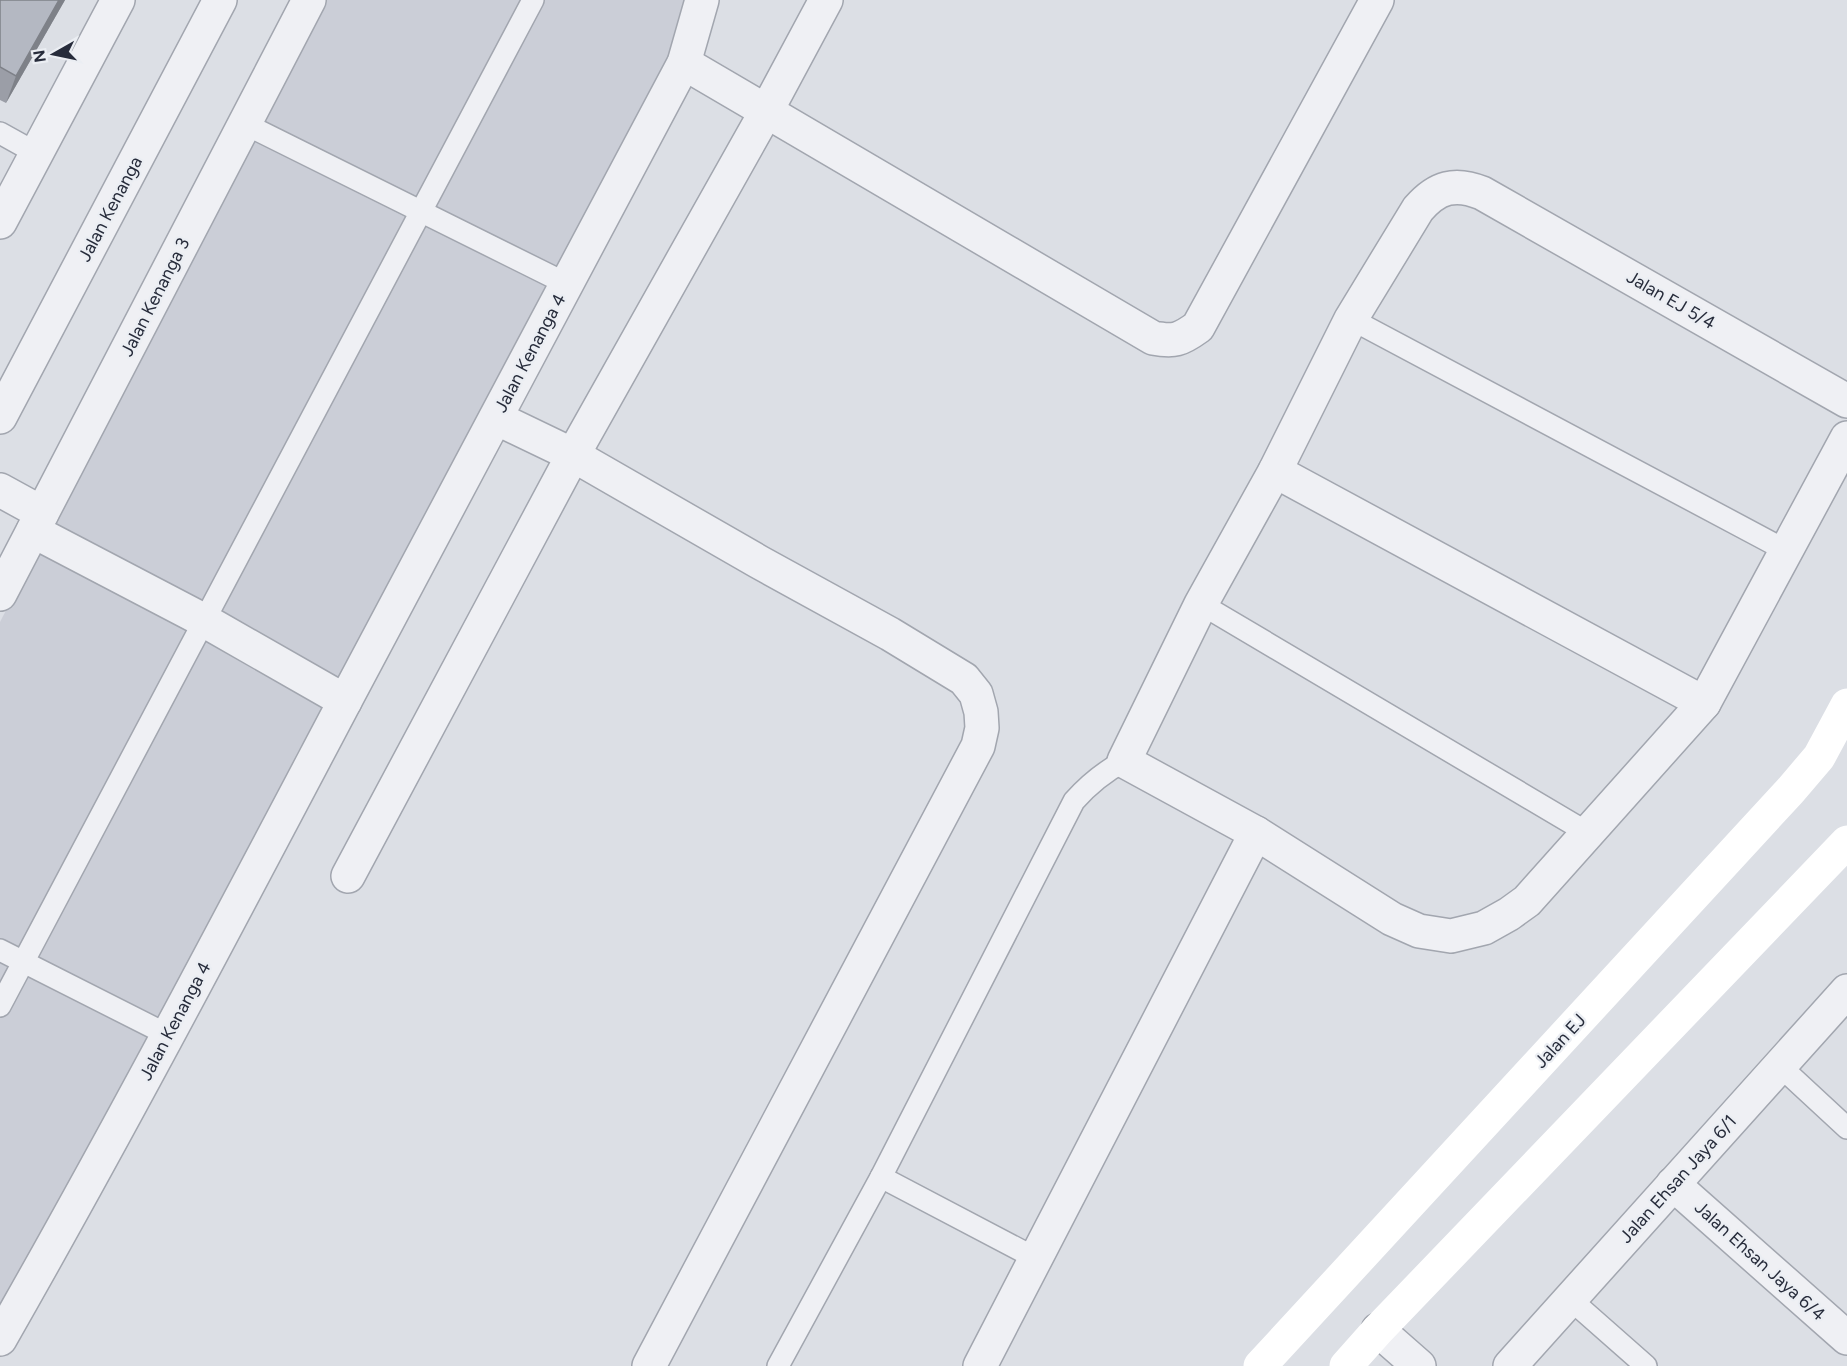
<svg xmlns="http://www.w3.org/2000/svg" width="1847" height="1366" viewBox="0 0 1847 1366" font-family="Figtree,sans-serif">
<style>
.built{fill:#cbced7}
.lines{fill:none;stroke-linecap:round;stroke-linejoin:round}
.service-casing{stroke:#a2a6af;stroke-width:24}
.minor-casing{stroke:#a2a6af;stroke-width:36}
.tertiary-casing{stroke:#a2a6af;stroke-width:36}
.service{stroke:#eff0f4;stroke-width:21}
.minor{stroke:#eff0f4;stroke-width:33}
.tertiary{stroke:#eff0f4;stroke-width:33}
.secondary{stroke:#fff;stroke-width:33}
.wall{fill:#9b9ea7}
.shaded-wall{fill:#7e8188}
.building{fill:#b4b8c2;stroke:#7e8188;stroke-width:1.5}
.labels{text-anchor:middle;stroke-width:4.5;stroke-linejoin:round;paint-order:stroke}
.street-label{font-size:18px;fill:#272c3b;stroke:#ebeef3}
</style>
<rect width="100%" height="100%" fill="#dcdfe5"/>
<polygon class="built" points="323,0 689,0 671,64 111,1112 0,1308 0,622"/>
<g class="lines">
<defs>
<g id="service">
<polyline points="245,124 567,284"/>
<polyline points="0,133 36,153"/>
<polyline points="1351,319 1787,551"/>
<polyline points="1201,604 1588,833"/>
<polyline points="0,950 168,1035"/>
<polyline points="0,1006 533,0"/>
<polyline points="1780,1066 1847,1128"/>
<polyline points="881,1177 1037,1259"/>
<polyline points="1570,1299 1646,1366"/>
<path d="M778,1366L881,1177L1074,801C1089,784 1104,772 1124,761"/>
</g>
<g id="minor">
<path d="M684,63L1153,338C1174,342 1180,340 1198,327L1377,0"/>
<polyline points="0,222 118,0"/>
<path d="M1847,401L1482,193C1455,182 1437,187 1418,209L1351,319L1275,471L1201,604L1124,761L1256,833L1392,919L1419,931L1451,936L1484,928L1509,914L1527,901L1704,703L1847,438"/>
<polyline points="496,418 573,455 759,562 890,634 964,679 976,694 981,712 982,728 978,746 649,1366"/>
<polyline points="1275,471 1704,703"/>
<polyline points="0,490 42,513"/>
<polyline points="33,531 205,621 345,701 684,63 702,0"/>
<polyline points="0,594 309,0"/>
<polyline points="348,876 573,455 767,110 826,0"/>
<polyline points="1673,1184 1847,1338"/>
<polyline points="1378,1330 1419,1366"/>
<path d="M0,1339C120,1129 232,915 345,701"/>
<polyline points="980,1366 1256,833"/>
<polyline points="1510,1366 1847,991"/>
</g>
<polyline id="tertiary" points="0,417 220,0"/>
</defs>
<use href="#service" class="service-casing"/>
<use href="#minor" class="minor-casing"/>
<use href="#tertiary" class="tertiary-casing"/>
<use href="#service" class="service"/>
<use href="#minor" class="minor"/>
<use href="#tertiary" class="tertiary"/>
<g class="secondary">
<polyline points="1260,1366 1790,791 1819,757 1847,705"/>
<polyline points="1346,1366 1378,1330 1847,842"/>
</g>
</g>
<polygon class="wall" points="0,0 65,0 6,103 0,100"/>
<polygon class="shaded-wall" points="59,0 65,0 6,103 16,76"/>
<polygon class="building" points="0,0 59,0 16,76 0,67"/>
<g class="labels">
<g class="street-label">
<text transform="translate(110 209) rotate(-62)" y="6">Jalan Kenanga</text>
<text transform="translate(155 297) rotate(-63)" y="6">Jalan Kenanga 3</text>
<text transform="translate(1671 300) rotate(30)" y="6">Jalan EJ 5/4</text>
<text transform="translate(530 353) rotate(-62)" y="6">Jalan Kenanga 4</text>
<text transform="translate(175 1021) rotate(-62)" y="6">Jalan Kenanga 4</text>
<text transform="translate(1560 1041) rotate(-47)" y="6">Jalan EJ</text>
<text transform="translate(1678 1179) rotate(-48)" y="6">Jalan Ehsan Jaya 6/1</text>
<text transform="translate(1760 1261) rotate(42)" y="6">Jalan Ehsan Jaya 6/4</text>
</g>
</g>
<g transform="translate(54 54) rotate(261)" stroke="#ebeef3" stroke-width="4.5" paint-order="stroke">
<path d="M0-4.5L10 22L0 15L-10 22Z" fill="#272c3b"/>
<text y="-9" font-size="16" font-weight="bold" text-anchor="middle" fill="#272c3b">N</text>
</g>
</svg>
